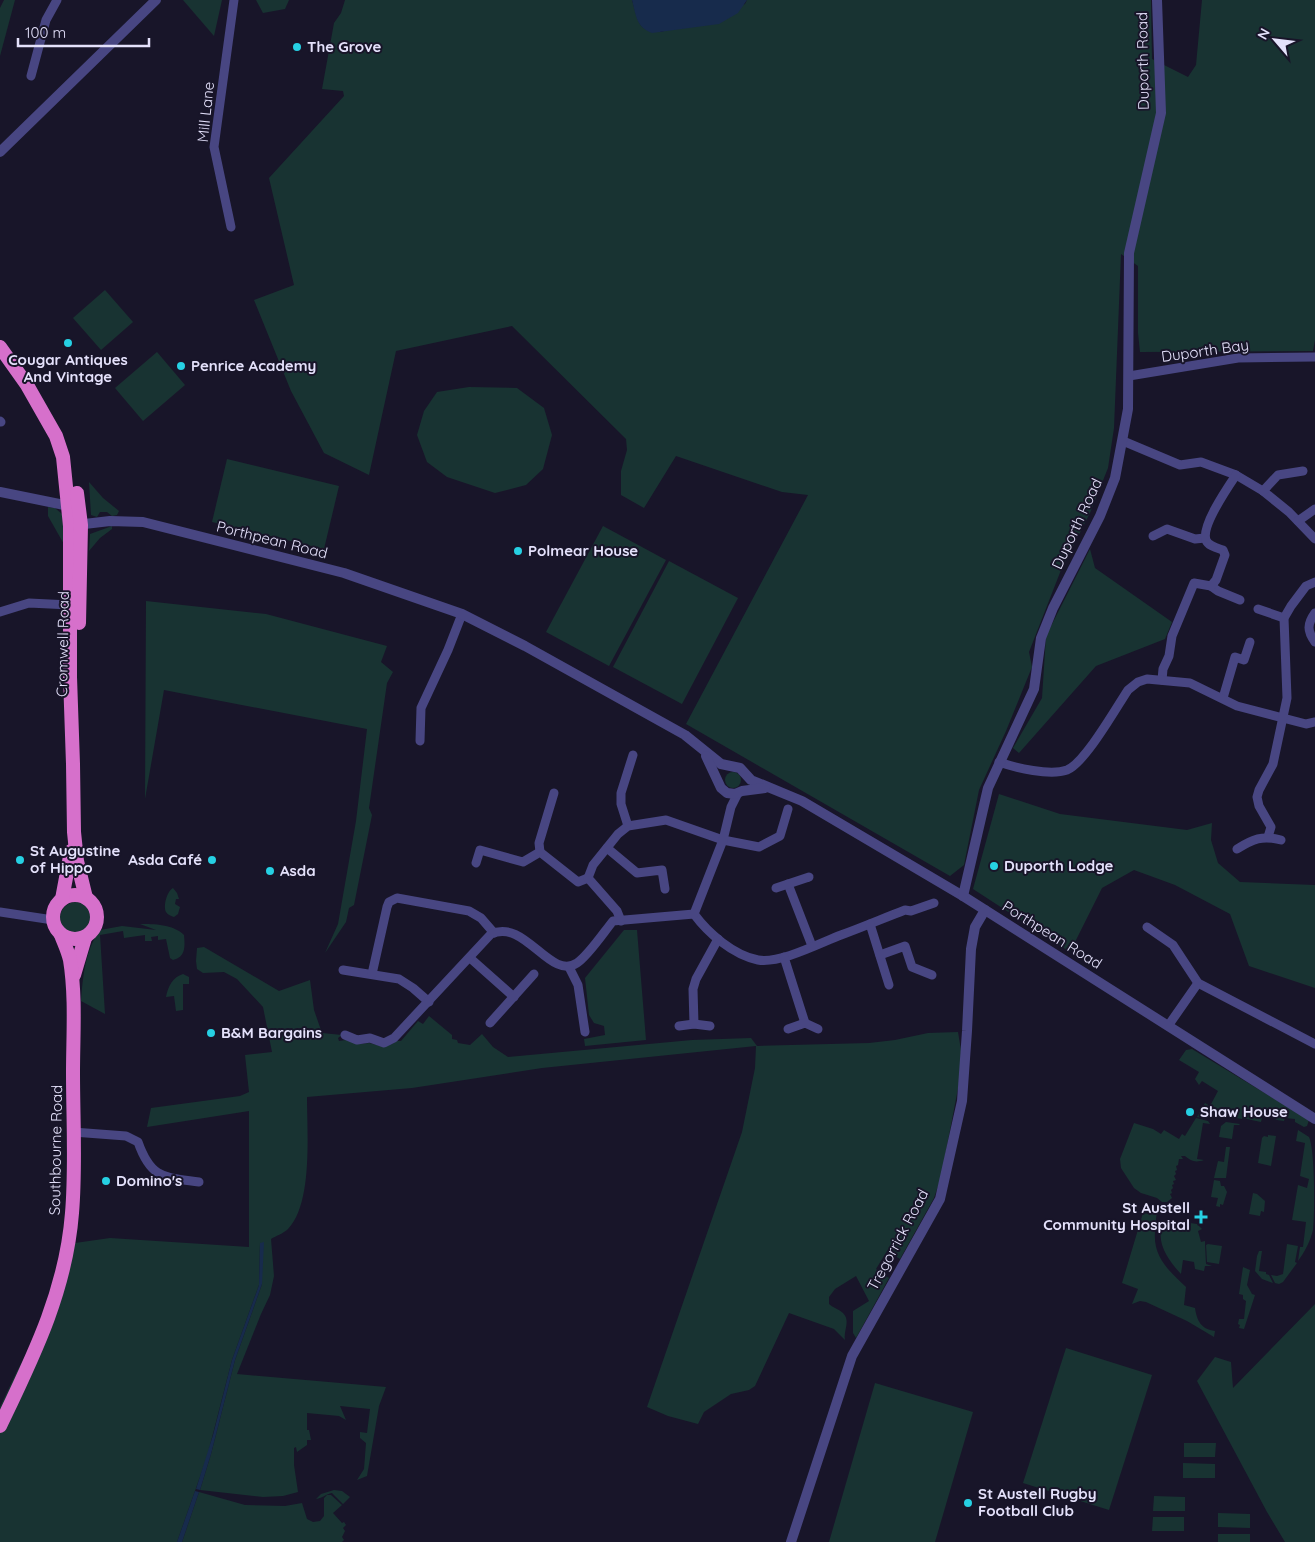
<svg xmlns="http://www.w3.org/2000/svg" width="1315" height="1542" viewBox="0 0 1315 1542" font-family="Quicksand,sans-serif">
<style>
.green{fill:#183332}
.water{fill:#172b4c}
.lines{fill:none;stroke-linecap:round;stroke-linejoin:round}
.minor{stroke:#484682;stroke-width:9}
.tertiary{stroke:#484682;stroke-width:10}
.trunk{stroke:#d670cb;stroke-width:14}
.poi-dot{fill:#26d0e3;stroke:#181529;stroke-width:2}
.labels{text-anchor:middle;stroke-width:4;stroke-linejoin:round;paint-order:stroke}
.poi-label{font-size:15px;font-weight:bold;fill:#e4e1fb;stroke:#181529;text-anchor:start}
.street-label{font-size:15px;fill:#e4e1fb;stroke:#181529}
</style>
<rect width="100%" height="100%" fill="#181529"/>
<g class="green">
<polygon points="4,0 15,0 0,56 0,8"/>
<polygon points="183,0 222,0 214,36"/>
<polygon points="256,0 289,0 285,9 263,13"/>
<path d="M345,0H632C638,19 637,33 661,32L745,4L747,0H1151L1152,59L1188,77L1196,65L1202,0H1315V340L1313,351L1140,352L1138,333V266L1121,254L1114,428L1108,468L1090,513L1061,570L1029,652L1032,667L1006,731L979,790L964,865L950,876L686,724L808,495L782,492L676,456L644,508L621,495V471L627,450L626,439L512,326L396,351L369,475L324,453L291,391L254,300L294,285L269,178L344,96L343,91L322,89L334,23L341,13Z"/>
<polygon points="105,290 133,322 101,350 73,318"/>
<polygon points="157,352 185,385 143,421 115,388"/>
<polygon points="469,387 517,388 544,408 552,435 543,469 526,485 495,493 447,477 427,462 417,435 424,411 437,392"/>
<polygon points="227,459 339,486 324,549 212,522"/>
<polygon points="89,482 103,498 119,511 117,515 112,516 107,512 100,512 97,517 91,515"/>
<polygon points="48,507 55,508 62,514 65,546 48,516"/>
<polygon points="112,526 112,529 100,538 89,551 90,534"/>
<polygon points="603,526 666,560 609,666 546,632"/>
<polygon points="1090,549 1095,568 1172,622 1165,639 1096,666 1019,753 1013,748 1042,698 1046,636"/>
<polygon points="669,561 738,598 682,704 613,667"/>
<polygon points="146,601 266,614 387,646 381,662 393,672 387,683 369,808 372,815 354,905 349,908 346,922 325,953 338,924 356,821 367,729 164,690 145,799"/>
<circle cx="733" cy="780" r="8"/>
<polygon points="999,794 1060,814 1187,830 1212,823 1211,840 1218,863 1240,882 1315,885 1315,988 1249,966 1230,914 1175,885 1134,870 1102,888 1070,952 973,889"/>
<path d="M173,888L177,893L179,899H176L175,904L180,907L178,914L174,917C171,916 168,915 166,912C163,906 167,891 173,888Z"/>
<circle cx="76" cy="918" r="16"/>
<path d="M140,924C154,924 173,924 184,935C185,946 186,957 173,960L170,958L166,939L158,940V936L151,937L152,941H145V935L124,938L123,931L100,935L105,1014L81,1001C83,977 85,950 100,930L122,926L156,930Z"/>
<polygon points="624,930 637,930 646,1040 585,1046 584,1039 605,1035 604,1026 594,1023 589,1015 585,978"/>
<path d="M204,947L279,991L310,980L314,1010L322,1033L342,1035L338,1038L339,1041L346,1040L361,1044L369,1043L381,1046L392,1044L397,1041H401L418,1021L423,1024L429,1016L452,1035V1039L457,1040L458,1043L470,1045L482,1034L493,1047L508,1057L692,1040L751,1038L757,1046L869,1043L895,1040L928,1033L958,1032L961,1050L960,1078L941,1177L934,1198L900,1259L887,1251L876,1269L889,1278L856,1338L853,1333V1311L869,1301L856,1276L835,1289L829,1297V1304C833,1308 839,1309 843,1313C851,1321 843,1331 845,1340L834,1329L789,1313L755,1386L749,1390L731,1394L704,1412L698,1424L668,1416L647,1407L742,1132L755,1068L756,1046L542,1068L412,1088L307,1097C307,1132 313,1203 288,1229C284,1233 276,1236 271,1239L274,1276L270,1295L261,1314L237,1374L386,1387L379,1406L367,1476L357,1480L364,1469L366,1443L360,1438V1432L367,1433L370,1409L340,1406L346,1420L339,1416L307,1413V1430H309L311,1440H307V1445L297,1452L296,1447L294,1448V1465L298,1492L283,1496L263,1497L200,1490L211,1454L235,1360L262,1284L260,1244L259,1285L232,1360L207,1457L177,1542H0V1407L17,1371L55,1302L75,1243L110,1238L249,1247V1111L147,1127L151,1108L240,1096L249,1092L245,1055L272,1052L263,1007L237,979L224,972L203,973L197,969L196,961L197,948Z"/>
<path d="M183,974L189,977V984H183V1010L176,1011L174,996L166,997C168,986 173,977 183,974Z"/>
<polygon points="1192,1049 1309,1120 1307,1126 1304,1127 1295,1122 1295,1119 1285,1118 1284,1121 1277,1120 1263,1113 1261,1122 1242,1118 1242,1119 1205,1113 1203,1118 1197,1117 1205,1103 1210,1106 1218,1091 1202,1081 1199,1085 1195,1079 1199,1072 1179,1060 1186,1050"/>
<path d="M1196,1118L1208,1121L1210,1124L1203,1123L1197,1159L1204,1160C1195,1163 1191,1161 1185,1156H1181L1183,1159H1179L1178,1165L1176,1166L1177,1170L1175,1171L1176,1174L1174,1176L1176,1180L1173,1181L1174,1184L1172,1185L1173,1188L1171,1190L1172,1193L1170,1194L1172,1198L1167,1202H1162L1157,1198L1141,1193L1134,1188L1121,1168L1120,1159L1134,1123L1153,1129L1161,1134L1164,1130L1179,1139L1182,1134L1185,1136Z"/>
<polygon points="1226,1122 1240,1124 1239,1125 1234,1125 1232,1139 1219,1137 1221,1126"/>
<path d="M1298,1130L1309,1137C1315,1149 1315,1214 1313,1230C1310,1242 1305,1251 1298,1261L1300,1247H1303L1306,1222L1292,1220L1298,1185L1307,1188L1309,1179L1300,1176L1305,1143L1296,1141Z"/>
<polygon points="1268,1135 1276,1136 1271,1166 1258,1163 1262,1138 1264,1136 1268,1137"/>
<polygon points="1226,1147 1230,1147 1226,1178 1214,1178 1218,1161 1224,1162"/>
<polygon points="1214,1180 1220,1181 1221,1186 1224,1186 1227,1192 1223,1205 1220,1204 1220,1207 1216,1206 1218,1198 1211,1197"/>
<polygon points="1253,1193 1257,1194 1265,1201 1264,1212 1261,1211 1260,1216 1249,1214"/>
<path d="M1157,1212C1156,1219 1155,1225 1155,1232C1153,1257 1169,1271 1186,1287L1184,1305L1195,1308C1197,1321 1201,1329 1215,1331L1214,1337L1187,1321L1146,1302L1140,1301L1132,1304L1138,1289L1122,1283L1143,1213L1149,1214Z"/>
<path d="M1169,1220L1197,1224L1202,1229L1198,1231L1201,1242L1205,1241V1244L1206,1264L1212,1266H1205L1204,1271L1195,1269L1194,1262L1183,1260L1181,1274C1168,1260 1154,1241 1164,1221Z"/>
<polygon points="1208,1244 1222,1246 1219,1264 1207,1262 1206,1245"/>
<polygon points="1287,1244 1298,1246 1295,1262 1297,1263 1283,1282 1279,1284 1275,1283 1271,1275 1277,1276 1283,1274"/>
<polygon points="1259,1251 1262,1251 1259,1271 1266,1272 1266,1274 1269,1275 1273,1283 1262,1279 1255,1271 1257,1256"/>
<polygon points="1243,1267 1250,1270 1247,1285 1252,1294 1255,1295 1244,1329 1239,1328 1240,1325 1238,1324 1239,1319 1244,1319 1246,1301 1243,1299 1243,1295 1239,1294"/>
<polygon points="1315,1304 1315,1542 1285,1542 1267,1512 1197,1381 1215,1357 1231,1362 1233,1388"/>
<polygon points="1066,1348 1152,1375 1109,1510 1023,1483"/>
<polygon points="875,1383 973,1412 935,1542 829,1542"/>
<polygon points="1184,1443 1216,1443 1215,1457 1184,1457"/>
<polygon points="1183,1463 1215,1464 1215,1478 1183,1478"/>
<path d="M334,1490L342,1491L350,1497L343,1504L332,1493C326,1494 323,1498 316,1499L321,1494Z"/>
<polygon points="199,1492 245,1505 285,1506 302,1503 307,1519 313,1522 320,1521 324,1516 324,1498 327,1495 331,1495 342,1505 333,1513 342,1523 344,1522 346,1525 343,1528 345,1531 342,1537 344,1540 342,1542 182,1542"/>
<polygon points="1154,1496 1185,1497 1185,1511 1153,1511"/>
<polygon points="1218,1513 1250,1514 1250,1528 1218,1527"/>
<polygon points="1153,1517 1184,1517 1184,1531 1152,1531"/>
<rect x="1218" y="1534" width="32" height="8"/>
</g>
<g class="water">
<path d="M632,0H747L738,13L719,24L652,33C636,27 636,15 632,0Z"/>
<polygon points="264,1242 262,1284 235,1360 211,1454 200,1490 196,1489 213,1435 232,1360 259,1285 260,1243"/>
<polygon points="195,1491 199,1492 182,1542 177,1542"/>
</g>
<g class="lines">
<g class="minor">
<polyline points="31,76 46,20 57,0"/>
<polyline points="231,227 214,147 234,0"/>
<polyline points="1129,376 1238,358 1315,357"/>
<polyline points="0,421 1,422"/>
<polyline points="1123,441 1180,465 1201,462 1236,475 1263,491 1289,512 1315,539"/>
<polyline points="1263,491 1278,475 1303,471"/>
<polyline points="1298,521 1315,509"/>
<polyline points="1153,536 1167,529 1195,539 1205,538"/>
<polyline points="1211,586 1218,591 1240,600"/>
<polyline points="1258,609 1284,618"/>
<polyline points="0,612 29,603 70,605"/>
<path d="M1315,613C1307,624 1307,631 1315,642"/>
<path d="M1162,680L1163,669L1169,656L1172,636L1194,583L1211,586L1216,580L1225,555L1223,550C1217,548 1208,546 1206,540C1201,526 1228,487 1236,475"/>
<polyline points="1223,698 1235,657 1244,660 1250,642"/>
<polyline points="420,741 421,708 448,650 462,614"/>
<path d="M999,762C1016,768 1050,776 1067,770C1085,763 1116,708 1128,690L1138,682L1147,679L1190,683L1237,706L1306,724L1315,722"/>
<polyline points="628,826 621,804 621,793 633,755"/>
<polyline points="1268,837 1271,827 1259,806 1257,797 1259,790 1273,764 1287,698 1284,618 1291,606 1306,586 1315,582"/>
<polyline points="607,848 637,873 662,870 665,889"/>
<path d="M1237,849C1253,839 1262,835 1281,840"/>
<polyline points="540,852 539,843 554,793"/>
<polyline points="476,863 480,850 523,862 540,852 578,882 588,878"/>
<polyline points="788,884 812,946"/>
<polyline points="776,888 809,877"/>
<polyline points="0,912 53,920"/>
<path d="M694,914C708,933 733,955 758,960C780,964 820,943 841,935C863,927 884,918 905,910L911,911L934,903"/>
<polyline points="621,921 617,911 588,878 593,865 618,834 628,826 666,820 723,840 759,847 780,836 788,809"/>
<polyline points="870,924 889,985"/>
<polyline points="1147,927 1173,945 1198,983 1315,1044"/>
<polyline points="880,955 905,946 912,967 932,975"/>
<polyline points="784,957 805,1023"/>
<polyline points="470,958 514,997"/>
<polyline points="569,967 578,985 585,1032"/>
<polyline points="343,970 399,979 413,988 429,1002"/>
<polyline points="372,974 387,907 389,902 397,898 469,911 481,918 494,933"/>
<polyline points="490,1023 534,974"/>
<polyline points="679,1026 694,1024"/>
<polyline points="710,1026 694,1024 693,989 696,979 718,939"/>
<polyline points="1168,1026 1198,983"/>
<polyline points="788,1029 805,1023 818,1029"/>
<path d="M345,1035L357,1040L370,1038L384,1043L394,1038L491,934C525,918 550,981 577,963C588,956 604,932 613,921L694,914L723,840L731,807L738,793"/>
<path d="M73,1132L126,1136L138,1142C151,1179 164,1177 199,1182"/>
</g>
<g class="tertiary">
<polyline points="0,152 156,0"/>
<polyline points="0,492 69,506"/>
<polyline points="76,525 110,521 143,522 344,573 462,614 525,646 685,735 721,764 740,768 751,780 802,801 963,896 1315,1119"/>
<polyline points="706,756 721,788 727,793 735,794 742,791 765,788"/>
<polyline points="963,896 988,788 1034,689 1041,638 1053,608 1100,516 1115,478 1128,409 1129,253 1161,113 1157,0"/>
<polyline points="791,1542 852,1356 940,1199 962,1101 967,1031 971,949 975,927 985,910"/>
</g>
<g class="trunk">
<polyline points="0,347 27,385 56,436 63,457 70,526 70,677 73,764 74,832 77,861 86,898"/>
<polyline points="77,493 81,525 79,623"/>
<circle cx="75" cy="917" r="22"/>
<polyline points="62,899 71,851"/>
<polyline points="74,975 85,938"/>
<path d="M0,1426C33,1357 66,1291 72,1213C76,1167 73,1119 73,1073C73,1036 76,997 70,960C68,951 64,943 61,935"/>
</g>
</g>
<g class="poi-dot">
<circle cx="297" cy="47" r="5"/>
<circle cx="68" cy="343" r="5"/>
<circle cx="181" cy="366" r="5"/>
<circle cx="518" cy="551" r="5"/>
<circle cx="20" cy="860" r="5"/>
<circle cx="212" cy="860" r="5"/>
<circle cx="994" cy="866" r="5"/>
<circle cx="270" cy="871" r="5"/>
<circle cx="211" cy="1033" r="5"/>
<circle cx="1190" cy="1112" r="5"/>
<circle cx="106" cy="1181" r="5"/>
<path d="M1198.5 1209.5h5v5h5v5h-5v5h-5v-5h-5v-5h5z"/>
<circle cx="968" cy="1503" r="5"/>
</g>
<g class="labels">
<g class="poi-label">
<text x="307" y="52">The Grove</text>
<text x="68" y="365" text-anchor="middle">Cougar Antiques<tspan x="68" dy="17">And Vintage</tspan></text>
<text x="191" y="371">Penrice Academy</text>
<text x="528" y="556">Polmear House</text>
<text x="30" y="856">St Augustine<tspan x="30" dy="17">of Hippo</tspan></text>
<text x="202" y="865" text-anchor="end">Asda Café</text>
<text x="1004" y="871">Duporth Lodge</text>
<text x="280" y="876">Asda</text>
<text x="221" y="1038">B&amp;M Bargains</text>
<text x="1200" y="1117">Shaw House</text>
<text x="116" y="1186">Domino's</text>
<text x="1190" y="1213" text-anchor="end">St Austell<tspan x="1190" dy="17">Community Hospital</tspan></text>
<text x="978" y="1499">St Austell Rugby<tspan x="978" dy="17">Football Club</tspan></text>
</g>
<g class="street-label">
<text transform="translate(1143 61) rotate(-91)" y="5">Duporth Road</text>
<text transform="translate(206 112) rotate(-84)" y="5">Mill Lane</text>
<text transform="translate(1205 351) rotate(-8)" y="5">Duporth Bay</text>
<text transform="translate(1077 524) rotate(-65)" y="5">Duporth Road</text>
<text transform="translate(272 540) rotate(14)" y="5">Porthpean Road</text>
<text transform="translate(63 644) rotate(-89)" y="5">Cromwell Road</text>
<text transform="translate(1052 935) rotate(32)" y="5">Porthpean Road</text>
<text transform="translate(56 1150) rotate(-89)" y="5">Southbourne Road</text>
<text transform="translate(898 1240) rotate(-62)" y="5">Tregorrick Road</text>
</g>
</g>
<g transform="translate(1275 40) rotate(298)" stroke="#181529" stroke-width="4" paint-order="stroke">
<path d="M0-4L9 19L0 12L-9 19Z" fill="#e4e1fb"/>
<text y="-8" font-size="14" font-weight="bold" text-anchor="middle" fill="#e4e1fb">N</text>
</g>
<path d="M18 38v8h131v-8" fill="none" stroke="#e4e1fb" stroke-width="2.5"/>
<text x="25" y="38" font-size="15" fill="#e4e1fb" stroke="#181529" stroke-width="4" paint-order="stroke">100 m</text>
</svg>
